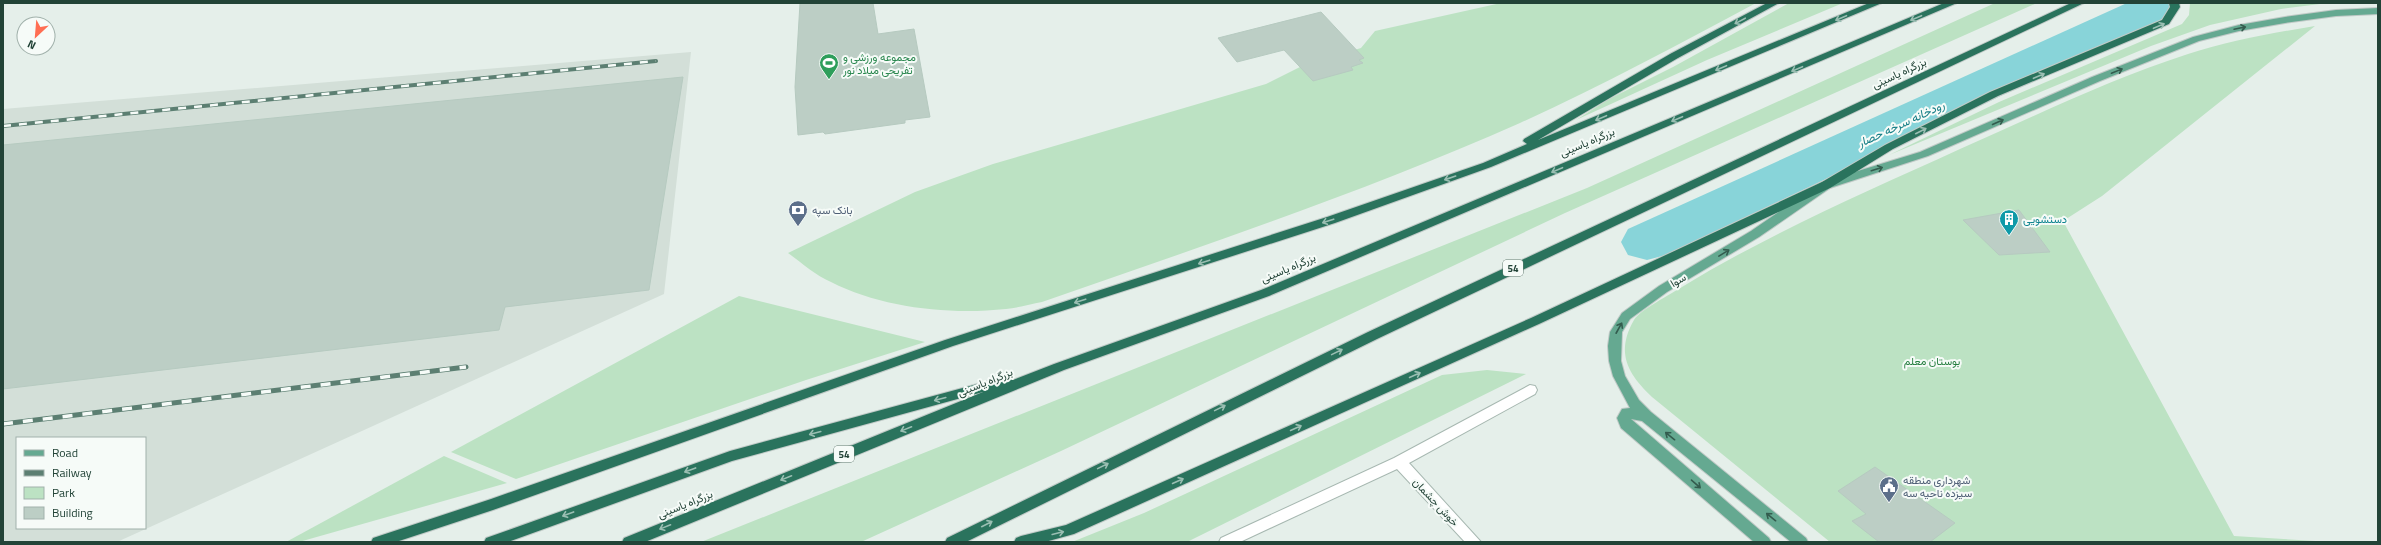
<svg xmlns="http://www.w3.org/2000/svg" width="2381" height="545" viewBox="0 0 2381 545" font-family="'Titillium Web',Vazirmatn,sans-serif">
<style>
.built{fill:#d3dfd8;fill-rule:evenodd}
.green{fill:#bce2c3}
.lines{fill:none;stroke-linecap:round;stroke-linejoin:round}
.river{fill:#88d4d9;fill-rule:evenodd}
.building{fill:#bccec5;stroke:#b6cac0}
.minor-casing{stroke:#a7b8b1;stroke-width:2}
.major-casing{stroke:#c1cac7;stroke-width:2}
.highway-casing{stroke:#c1cac7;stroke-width:2}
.minor{fill:#fff;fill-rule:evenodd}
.major{fill:#65a991;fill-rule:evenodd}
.highway{fill:#2a735d;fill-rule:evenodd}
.rail-far1-casing{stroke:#5c7f72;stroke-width:4}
.rail-casing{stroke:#5c7f72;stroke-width:5}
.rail-far1{stroke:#f6fbf8;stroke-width:2.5;stroke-dasharray:8;stroke-linecap:butt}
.rail{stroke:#f6fbf8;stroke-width:3.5;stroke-dasharray:10;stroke-linecap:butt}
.oneway{stroke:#9abeb2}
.oneway2{stroke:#335c4e}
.labels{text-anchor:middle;stroke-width:4;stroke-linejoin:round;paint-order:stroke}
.shield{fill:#f6fbf8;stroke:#627a71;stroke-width:1}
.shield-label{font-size:10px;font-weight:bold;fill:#224337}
.leisure-label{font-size:11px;fill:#27864d;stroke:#f6fbf8;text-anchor:start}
.street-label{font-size:11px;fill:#224337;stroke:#f6fbf8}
.service-label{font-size:11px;fill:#4e5e75;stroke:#f6fbf8;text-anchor:start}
.culture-label{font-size:11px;fill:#0d838f;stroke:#f6fbf8;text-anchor:start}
.park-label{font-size:11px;fill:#277f41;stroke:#f6fbf8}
.water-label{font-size:12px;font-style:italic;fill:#157e86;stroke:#f6fbf8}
</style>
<rect width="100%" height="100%" fill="#e5efea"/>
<path class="built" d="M691,52L664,294L117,542H3V109ZM17,438H145V528H17Z"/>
<g class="green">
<path d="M1501,3H1756C1679,44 1600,87 1520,123C1364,192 1203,246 1042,302C1030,304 1018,308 1006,309C949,315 882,308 831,282C815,275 802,263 788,253L915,192L993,164L1266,84L1302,66L1361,48L1375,31Z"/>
<polygon points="1789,3 1843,3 1707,60 1576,120 1609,99 1673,67"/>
<polygon points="1995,3 2037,3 1565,213 1061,451 861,542 701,542 1587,188"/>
<polygon points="2190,3 2328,3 2281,9 2210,25 2151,46 1889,155 1999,102 2182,24 2189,15"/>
<path d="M2315,26L2102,196L2063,221L2234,536L2332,542H1830L1652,397C1628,374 1615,353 1634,320C1640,310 1671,294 1682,287C1770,233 1866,192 1960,149C2035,116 2110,79 2188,54C2229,41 2272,33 2315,26Z"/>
<polygon points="739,296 925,342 806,380 516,479 451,452"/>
<polygon points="1487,370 1526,374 1187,542 1072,542 1144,513 1442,375"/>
<polygon points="444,456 507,483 299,542 286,542"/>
</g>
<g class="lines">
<polygon class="river" points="2127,3 2175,3 2177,6 2171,15 1666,255 1647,260 1628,255 1621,242 1628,229"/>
</g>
<g class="building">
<polygon points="800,3 873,3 878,34 914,29 930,117 905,120 905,123 825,134 823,132 798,135 795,87"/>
<polygon points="1321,12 1364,58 1359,60 1363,63 1351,67 1353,70 1313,81 1284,50 1237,62 1218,38"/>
<polygon points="683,77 649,290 505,307 499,330 3,389 3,145"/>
<polygon points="2019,210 2050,252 1999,255 1963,220"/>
<polygon points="1875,467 1955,523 1930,542 1879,542 1852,521 1866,514 1838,491"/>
</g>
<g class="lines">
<defs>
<polygon id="minor" points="1530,385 1535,386 1537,390 1535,394 1409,463 1481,542 1465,542 1397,469 1240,542 1219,542 1221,538 1394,458"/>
<polygon id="major" points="2378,8 2378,14 2336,16 2285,23 2239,31 2199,41 2100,81 1928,156 1830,188 1759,237 1667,292 1630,319 1622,332 1621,361 1625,376 1639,400 1651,412 1806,538 1808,542 1791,542 1642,421 1631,419 1769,538 1771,542 1754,542 1621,428 1617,418 1622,409 1630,408 1613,376 1609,361 1608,346 1610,332 1622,313 1659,286 1751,231 1822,182 1920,152 2092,77 2193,37 2239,25 2285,17 2336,10"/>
<g id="highway">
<polygon points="1767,3 1779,3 1678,58 1538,140 1869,3 1882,3 1491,167 1335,223 953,346 493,510 396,542 371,542 373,538 491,499 945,340 1327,217 1483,163 1527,144 1523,141 1524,139 1670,54"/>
<polygon points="1944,3 1957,3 1269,296 1064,370 645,542 622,542 624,538 983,392 732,461 508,542 484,542 486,538 730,451 1007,376 1013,380 1054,364 1261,290"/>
<polygon points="2071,3 2084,3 1377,339 966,542 945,542 947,538 1368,332"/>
<polygon points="2169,3 2179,3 2180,7 2169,24 1998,96 1893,149 1830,188 1539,324 1074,534 1045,542 1014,542 1016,538 1021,536 1066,525 1531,318 1822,182 1885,145 1990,92 2162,20 2170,7"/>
</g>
</defs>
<use href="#minor" class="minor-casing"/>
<use href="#major" class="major-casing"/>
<use href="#highway" class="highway-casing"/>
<use href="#minor" class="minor"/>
<use href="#major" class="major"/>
<use href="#highway" class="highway"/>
<defs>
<polyline id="rail-far1" points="3,126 656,61"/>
<polyline id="rail" points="3,424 466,367"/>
</defs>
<use href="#rail-far1" class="rail-far1-casing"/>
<use href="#rail" class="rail-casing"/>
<use href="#rail-far1" class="rail-far1"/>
<use href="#rail" class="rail"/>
</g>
<defs><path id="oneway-shaft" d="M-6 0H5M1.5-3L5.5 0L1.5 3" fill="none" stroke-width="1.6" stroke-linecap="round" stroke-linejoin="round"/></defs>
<g class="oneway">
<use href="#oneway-shaft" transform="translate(1841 18) rotate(157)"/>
<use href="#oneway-shaft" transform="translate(1916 18) rotate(157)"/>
<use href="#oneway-shaft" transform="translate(1740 21) rotate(152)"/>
<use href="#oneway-shaft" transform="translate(2159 26) rotate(-23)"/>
<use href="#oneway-shaft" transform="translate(1721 68) rotate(157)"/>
<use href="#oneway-shaft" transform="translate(1797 69) rotate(157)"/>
<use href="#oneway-shaft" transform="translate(2039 76) rotate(-23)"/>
<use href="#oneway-shaft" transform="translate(1601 118) rotate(157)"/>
<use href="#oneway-shaft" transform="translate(1677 119) rotate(157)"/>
<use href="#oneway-shaft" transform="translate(1921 131) rotate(-27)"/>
<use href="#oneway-shaft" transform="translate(1557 170) rotate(157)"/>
<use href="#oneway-shaft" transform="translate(1450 178) rotate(161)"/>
<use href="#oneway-shaft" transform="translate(1328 221) rotate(162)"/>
<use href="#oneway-shaft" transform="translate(1204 262) rotate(162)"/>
<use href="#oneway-shaft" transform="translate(1080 301) rotate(162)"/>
<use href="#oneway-shaft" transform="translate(1337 352) rotate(-26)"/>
<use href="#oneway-shaft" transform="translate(1415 375) rotate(-24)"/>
<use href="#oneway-shaft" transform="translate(940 399) rotate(165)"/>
<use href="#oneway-shaft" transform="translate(1220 408) rotate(-26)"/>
<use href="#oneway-shaft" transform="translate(1296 428) rotate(-24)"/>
<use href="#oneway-shaft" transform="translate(906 429) rotate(158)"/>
<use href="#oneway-shaft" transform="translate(815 433) rotate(165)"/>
<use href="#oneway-shaft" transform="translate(1103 466) rotate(-26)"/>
<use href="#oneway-shaft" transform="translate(690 470) rotate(160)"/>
<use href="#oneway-shaft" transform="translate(786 478) rotate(158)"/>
<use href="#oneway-shaft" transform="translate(1178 481) rotate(-24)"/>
<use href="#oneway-shaft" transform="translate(568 514) rotate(160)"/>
<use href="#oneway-shaft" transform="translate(987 524) rotate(-27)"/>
<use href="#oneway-shaft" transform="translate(665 527) rotate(158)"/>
<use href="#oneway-shaft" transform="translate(1058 533) rotate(-14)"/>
</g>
<g class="oneway2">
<use href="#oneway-shaft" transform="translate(2240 28) rotate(-12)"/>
<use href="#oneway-shaft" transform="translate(2117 71) rotate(-22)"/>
<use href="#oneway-shaft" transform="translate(1998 122) rotate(-24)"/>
<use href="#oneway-shaft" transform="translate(1877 169) rotate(-17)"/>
<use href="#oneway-shaft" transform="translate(1724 253) rotate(-31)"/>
<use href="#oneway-shaft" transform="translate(1619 328) rotate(-61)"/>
<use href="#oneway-shaft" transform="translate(1670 436) rotate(-141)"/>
<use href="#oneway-shaft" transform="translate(1696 484) rotate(41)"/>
<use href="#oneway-shaft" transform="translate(1771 517) rotate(-141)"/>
</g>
<defs>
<symbol id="stadium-pin" viewBox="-11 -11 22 30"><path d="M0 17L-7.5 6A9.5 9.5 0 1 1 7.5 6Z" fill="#2e9e5b" stroke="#f6fbf8"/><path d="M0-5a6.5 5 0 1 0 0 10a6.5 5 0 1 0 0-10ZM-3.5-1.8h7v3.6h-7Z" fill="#fff"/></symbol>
<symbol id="bank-pin" viewBox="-11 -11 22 30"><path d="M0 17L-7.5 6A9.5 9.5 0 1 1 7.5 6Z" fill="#5c6f8a" stroke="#f6fbf8"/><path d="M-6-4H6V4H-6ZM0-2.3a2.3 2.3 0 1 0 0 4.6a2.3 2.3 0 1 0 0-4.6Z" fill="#fff"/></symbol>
<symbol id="building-pin" viewBox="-11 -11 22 30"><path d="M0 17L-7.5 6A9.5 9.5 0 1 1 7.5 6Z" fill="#0f9aa8" stroke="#f6fbf8"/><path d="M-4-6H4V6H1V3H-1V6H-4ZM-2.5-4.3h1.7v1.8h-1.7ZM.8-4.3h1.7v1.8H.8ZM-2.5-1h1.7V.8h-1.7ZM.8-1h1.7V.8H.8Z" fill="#fff"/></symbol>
<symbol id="civic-pin" viewBox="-11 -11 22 30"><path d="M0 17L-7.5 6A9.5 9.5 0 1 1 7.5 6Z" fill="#5c6f8a" stroke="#f6fbf8"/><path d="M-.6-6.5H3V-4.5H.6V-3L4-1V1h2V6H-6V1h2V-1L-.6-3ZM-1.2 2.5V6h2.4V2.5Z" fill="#fff"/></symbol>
</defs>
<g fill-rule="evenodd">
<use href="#stadium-pin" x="818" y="52" width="22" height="30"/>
<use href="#bank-pin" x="787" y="199" width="22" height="30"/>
<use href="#building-pin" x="1998" y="208" width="22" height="30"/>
<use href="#civic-pin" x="1878" y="475" width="22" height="30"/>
</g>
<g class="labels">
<g class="shield">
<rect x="1503" y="260" width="20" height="16" rx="3"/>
<rect x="834" y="446" width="20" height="16" rx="3"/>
</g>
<g class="shield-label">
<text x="1513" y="272">54</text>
<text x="844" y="458">54</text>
</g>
<g class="leisure-label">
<text x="843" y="61">مجموعه ورزشی و<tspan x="843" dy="13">تفریحی میلاد نور</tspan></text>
</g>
<g class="street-label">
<text transform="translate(1899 73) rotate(-25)" y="4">بزرگراه یاسینی</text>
<text transform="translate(1587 142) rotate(-23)" y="4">بزرگراه یاسینی</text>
<text transform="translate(1288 268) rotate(-23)" y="4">بزرگراه یاسینی</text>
<text transform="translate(1678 280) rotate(-31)" y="4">سوا</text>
<text transform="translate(985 382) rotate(-22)" y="4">بزرگراه یاسینی</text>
<text transform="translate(1436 502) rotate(47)" y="4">خوش چشمان</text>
<text transform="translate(685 504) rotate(-22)" y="4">بزرگراه یاسینی</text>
</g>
<g class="service-label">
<text x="812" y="214">بانک سپه</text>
<text x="1903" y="484">شهرداری منطقه<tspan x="1903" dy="13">سیزده ناحیه سه</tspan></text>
</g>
<g class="culture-label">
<text x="2023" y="223">دستشویی</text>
</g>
<g class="park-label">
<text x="1932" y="365">بوستان معلم</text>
</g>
<g class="water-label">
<text transform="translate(1901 124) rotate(-25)" y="4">رودخانه سرخه حصار</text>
</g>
</g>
<rect width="2381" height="545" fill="none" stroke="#224337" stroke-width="8"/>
<rect x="16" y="437" width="130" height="92" fill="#f6fbf8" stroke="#a1b1ab"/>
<rect x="24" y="450" width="20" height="6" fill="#65a991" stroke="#a1b1ab"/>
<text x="52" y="457" font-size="12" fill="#224337">Road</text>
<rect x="24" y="470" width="20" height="6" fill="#5c7f72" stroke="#a1b1ab"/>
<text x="52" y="477" font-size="12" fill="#224337">Railway</text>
<rect x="24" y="487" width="20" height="12" fill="#bce2c3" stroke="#a1b1ab"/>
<text x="52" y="497" font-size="12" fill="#224337">Park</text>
<rect x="24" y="507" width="20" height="12" fill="#bccec5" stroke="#a1b1ab"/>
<text x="52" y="517" font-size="12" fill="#224337">Building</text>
<g transform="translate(36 36) rotate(206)"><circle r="19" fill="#f6fbf8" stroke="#a1b1ab"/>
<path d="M0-3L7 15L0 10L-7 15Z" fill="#ff6e53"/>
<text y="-6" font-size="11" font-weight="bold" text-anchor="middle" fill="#224337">N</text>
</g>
</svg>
